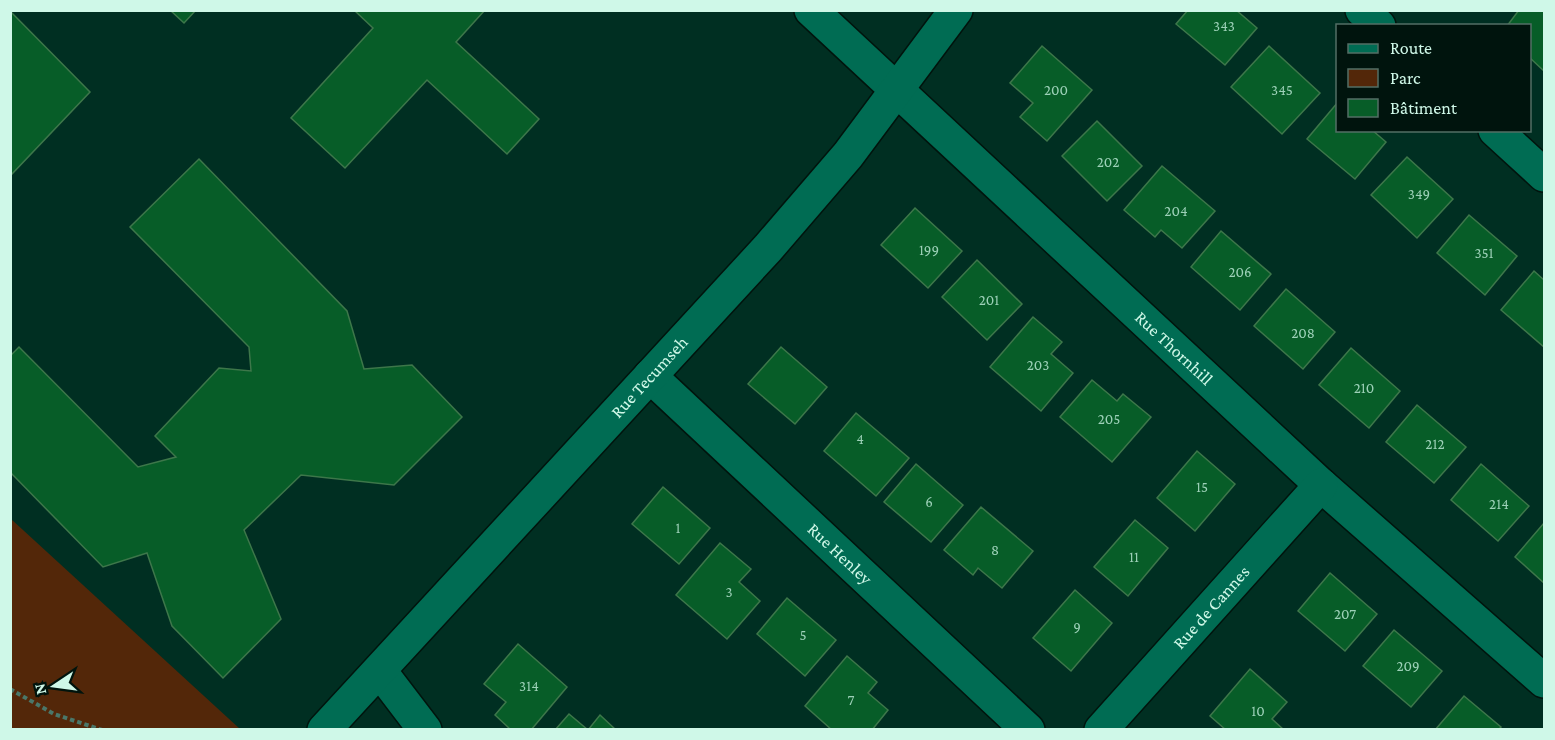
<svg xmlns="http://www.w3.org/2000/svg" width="1555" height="740" viewBox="0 0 1555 740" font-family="'Crimson Pro',serif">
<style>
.green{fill:#532709}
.building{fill:#075d28;stroke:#3d774a;stroke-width:1.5}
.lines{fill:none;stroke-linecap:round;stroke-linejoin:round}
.street-casing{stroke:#00140d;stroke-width:36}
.secondary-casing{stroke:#00140d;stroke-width:36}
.path{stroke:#4a7769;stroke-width:4;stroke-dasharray:4.5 3;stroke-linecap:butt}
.street{stroke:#006c53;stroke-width:33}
.secondary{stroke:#006c53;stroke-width:33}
.labels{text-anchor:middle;stroke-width:6;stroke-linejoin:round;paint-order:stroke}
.number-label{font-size:15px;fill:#9dd1b8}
.street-label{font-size:18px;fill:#cff8e8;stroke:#00140d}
</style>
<rect width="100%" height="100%" fill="#002f22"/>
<polygon class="green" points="11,519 240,729 11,729"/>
<g class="building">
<polygon points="170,10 196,10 184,23"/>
<polygon points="354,10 485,10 456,42 539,119 507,154 427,80 345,168 291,118 373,28"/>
<polygon points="1188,10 1236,10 1257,28 1225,65 1176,24"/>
<polygon points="1519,10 1544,10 1544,71 1530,58 1530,26 1507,26"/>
<polygon points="10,11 90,92 10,176"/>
<polygon points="1042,46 1092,90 1047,141 1020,117 1033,103 1010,83"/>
<polygon points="1269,46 1320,93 1282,134 1231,87"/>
<polygon points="1338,102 1338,130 1372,130 1386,142 1355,179 1307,139"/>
<polygon points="1097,121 1142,166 1107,201 1062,156"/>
<polygon points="1407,157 1453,199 1417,238 1371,195"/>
<polygon points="199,159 347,311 364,369 412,365 462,417 394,485 301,475 244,530 281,619 223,678 172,626 147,553 103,567 10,472 10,356 19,347 138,467 176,457 155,436 219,368 251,371 249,347 130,227"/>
<polygon points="1162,166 1215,211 1182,248 1161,230 1155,237 1124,210"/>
<polygon points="915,208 962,251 928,288 881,245"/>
<polygon points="1469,215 1517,256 1485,295 1437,253"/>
<polygon points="1221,231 1271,274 1240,310 1191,267"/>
<polygon points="977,260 1022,304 987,340 942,297"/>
<polygon points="1534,271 1544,280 1544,347 1501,310"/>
<polygon points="1286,289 1335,332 1303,369 1254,326"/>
<polygon points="1033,317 1062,342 1051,354 1073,373 1041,411 990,367"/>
<polygon points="781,347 827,387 795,424 748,384"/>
<polygon points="1351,348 1400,391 1369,428 1319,385"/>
<polygon points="1092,380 1117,401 1123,394 1151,417 1112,462 1060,417"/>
<polygon points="1417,405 1466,447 1434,483 1386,442"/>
<polygon points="856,413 909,458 876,496 824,451"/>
<polygon points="1197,451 1235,484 1195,531 1157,498"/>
<polygon points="916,464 963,505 931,542 884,502"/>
<polygon points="1481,464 1529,506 1498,541 1451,500"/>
<polygon points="663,487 710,528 679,564 632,524"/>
<polygon points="981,507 1033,551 1002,588 978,568 973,575 944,550"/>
<polygon points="1135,520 1168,548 1128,596 1094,567"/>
<polygon points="1544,523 1544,583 1515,557"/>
<polygon points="720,543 751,569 739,582 760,601 727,639 676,595"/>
<polygon points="1330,573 1377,614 1345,651 1298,611"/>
<polygon points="1075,590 1112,623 1071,671 1033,638"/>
<polygon points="787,598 836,640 805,676 757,634"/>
<polygon points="1394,630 1442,671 1411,707 1363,666"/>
<polygon points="518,644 567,687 531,730 511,730 495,715 506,702 484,684"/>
<polygon points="847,656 877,682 868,693 888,710 872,730 832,730 805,706"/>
<polygon points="1250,669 1287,702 1272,719 1284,730 1226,730 1210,716"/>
<polygon points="1464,696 1501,727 1498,730 1435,730"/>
<polygon points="569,714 588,730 555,730"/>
<polygon points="600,715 616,730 588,730"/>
</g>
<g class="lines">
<defs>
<g id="street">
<path id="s1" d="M811,10L1321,485L1544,681"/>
<polyline points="1362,10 1379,26"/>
<polyline points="1495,130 1544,175"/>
<path id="s2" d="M650,376L1028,730"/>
<polyline points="380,671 425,730"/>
<path id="s3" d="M1101,730L1321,485"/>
</g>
<g id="secondary">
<path id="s4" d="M324,730L768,248L848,155L956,10"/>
</g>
</defs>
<use href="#street" class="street-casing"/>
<use href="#secondary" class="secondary-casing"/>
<polyline class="path" points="10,689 54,714 102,730"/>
<use href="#street" class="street"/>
<use href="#secondary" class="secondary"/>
</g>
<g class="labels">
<g class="number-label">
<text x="1224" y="31">343</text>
<text x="1056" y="95">200</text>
<text x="1282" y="95">345</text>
<text x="1108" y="167">202</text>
<text x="1419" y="199">349</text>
<text x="1176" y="216">204</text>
<text x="929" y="255">199</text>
<text x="1484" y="258">351</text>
<text x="1240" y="277">206</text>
<text x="989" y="305">201</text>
<text x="1303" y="338">208</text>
<text x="1038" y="370">203</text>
<text x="1364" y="393">210</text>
<text x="1109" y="424">205</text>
<text x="860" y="444">4</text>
<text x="1435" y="449">212</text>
<text x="1202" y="492">15</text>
<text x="929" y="507">6</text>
<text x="1499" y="509">214</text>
<text x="678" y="533">1</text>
<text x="995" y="555">8</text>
<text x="1134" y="562">11</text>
<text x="729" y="597">3</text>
<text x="1345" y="619">207</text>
<text x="1077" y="632">9</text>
<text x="803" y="640">5</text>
<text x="1408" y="671">209</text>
<text x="529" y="691">314</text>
<text x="851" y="705">7</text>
<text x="1258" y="716">10</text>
</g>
<g class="street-label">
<text dy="6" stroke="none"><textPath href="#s1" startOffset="496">Rue Thornhill</textPath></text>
<text dy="6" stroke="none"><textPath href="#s4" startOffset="480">Rue Tecumseh</textPath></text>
<text dy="6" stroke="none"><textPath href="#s2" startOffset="260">Rue Henley</textPath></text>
<text dy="6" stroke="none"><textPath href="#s3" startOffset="165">Rue de Cannes</textPath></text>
</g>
</g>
<rect width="1555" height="740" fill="none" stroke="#cff8e8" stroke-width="24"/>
<rect x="1336" y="24" width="195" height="108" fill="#00140d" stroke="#536f65" stroke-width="1.5"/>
<rect x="1348" y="44" width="30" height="9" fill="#006c53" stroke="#536f65" stroke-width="1.5"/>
<text x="1390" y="54" font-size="18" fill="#cff8e8">Route</text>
<rect x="1348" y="69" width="30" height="18" fill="#532709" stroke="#536f65" stroke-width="1.5"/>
<text x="1390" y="84" font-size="18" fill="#cff8e8">Parc</text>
<rect x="1348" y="99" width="30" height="18" fill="#075d28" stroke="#536f65" stroke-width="1.5"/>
<text x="1390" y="114" font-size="18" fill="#cff8e8">Bâtiment</text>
<g transform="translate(54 686) rotate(257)" stroke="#00140d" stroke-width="4.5" paint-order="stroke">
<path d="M0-4.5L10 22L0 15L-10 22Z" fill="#cff8e8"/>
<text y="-9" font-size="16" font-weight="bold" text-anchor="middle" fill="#cff8e8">N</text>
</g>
</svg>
